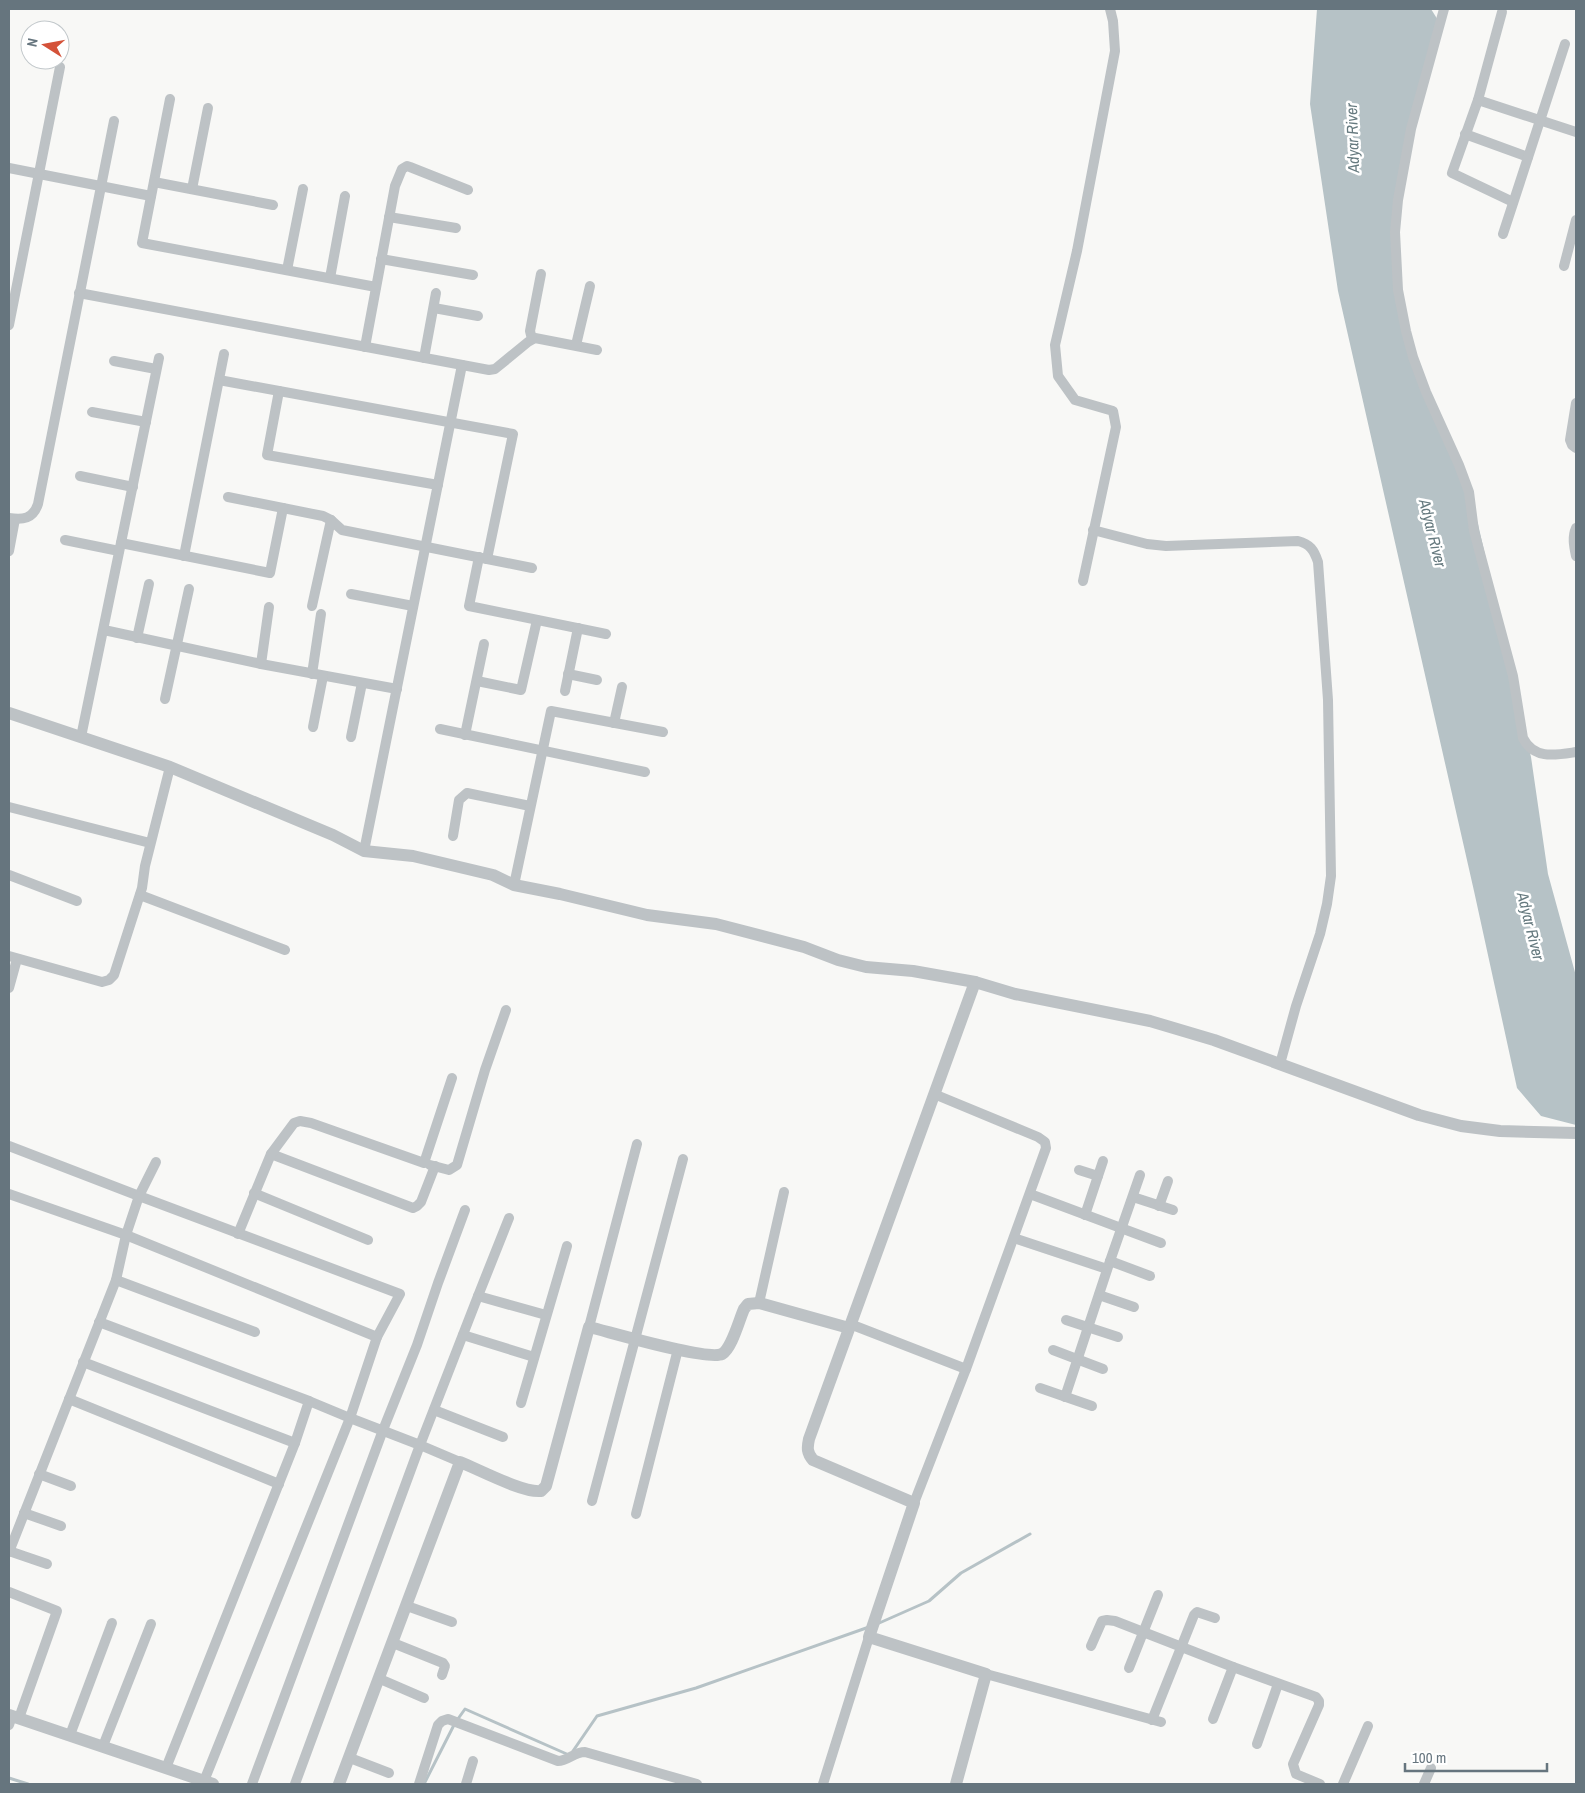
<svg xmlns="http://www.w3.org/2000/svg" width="1585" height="1793" viewBox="0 0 1585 1793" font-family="'Archivo Narrow',sans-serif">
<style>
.water{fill:#b6c2c6}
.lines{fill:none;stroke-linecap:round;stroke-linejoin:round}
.stream{stroke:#b6c2c6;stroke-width:3}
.minor{stroke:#bdc2c5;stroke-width:10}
.tertiary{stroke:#bdc2c5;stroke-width:12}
.labels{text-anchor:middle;stroke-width:5;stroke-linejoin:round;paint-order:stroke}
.water-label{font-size:16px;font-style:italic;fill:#667a7f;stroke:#fff}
</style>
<rect width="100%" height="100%" fill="#f8f8f6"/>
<polygon class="water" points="1317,9 1431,9 1441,25 1417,109 1394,234 1409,343 1478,524 1531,757 1548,874 1576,976 1576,1125 1541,1116 1517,1088 1474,891 1338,291 1310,104"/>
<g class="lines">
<g class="stream">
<polyline points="877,1624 929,1601 961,1573 1030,1534"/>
<polyline points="573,1751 597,1716 696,1688 869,1627"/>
<polyline points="9,1778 28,1784"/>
<polyline points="424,1784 455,1723 465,1709 569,1755"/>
</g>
<g class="minor">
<path d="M1444,9L1411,129L1398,200L1395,232L1398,290L1406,331L1413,357L1426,392L1459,465L1469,492L1474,531L1513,676L1523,738C1534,760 1556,755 1576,752"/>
<polyline points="1502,12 1478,100 1452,173 1513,202"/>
<polyline points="170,99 142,243 376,287"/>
<polyline points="1478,100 1576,132"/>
<polyline points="1465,134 1528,157"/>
<polyline points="9,168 151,196"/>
<polyline points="154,182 273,205"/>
<polyline points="192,189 208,108"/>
<polyline points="389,217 456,228"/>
<polyline points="1503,234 1565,44"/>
<polyline points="381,259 473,275"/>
<polyline points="1564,266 1576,220"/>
<polyline points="287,270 303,189"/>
<polyline points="330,278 345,196"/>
<polyline points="79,293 489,370 495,369 528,342 535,338 597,350"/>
<polyline points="434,308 478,316"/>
<polyline points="9,325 60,67"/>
<polyline points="532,339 530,331 541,274"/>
<polyline points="576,345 590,286"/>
<polyline points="365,347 395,186 402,169 407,166 410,167 468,190"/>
<polyline points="424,358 436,293"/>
<polyline points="114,361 156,369"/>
<polyline points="219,380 513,434 487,559"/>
<polyline points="279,391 267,455 438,485"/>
<polyline points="1576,403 1570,440 1572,445 1576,448"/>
<polyline points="92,412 146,422"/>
<polyline points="80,476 133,487"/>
<polyline points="228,497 323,516 331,520 342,530 532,568"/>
<path d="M9,518C23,520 33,519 38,504L114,121"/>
<path d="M1576,528C1572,537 1574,546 1576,556"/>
<path d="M1093,530L1147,544L1166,546L1298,541C1310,544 1314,550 1318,562L1328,700L1331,876L1327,904L1320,934L1296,1006L1280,1064"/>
<polyline points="65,540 119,551"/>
<polyline points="121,543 270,573 283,508"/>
<polyline points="9,551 15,519"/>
<polyline points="184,556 224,354"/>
<polyline points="479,557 469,606 606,634"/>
<polyline points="1083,581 1116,427 1113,411 1075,400 1058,376 1055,345 1077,251 1115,51 1113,21 1110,9"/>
<polyline points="351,594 413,606"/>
<polyline points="312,606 331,520"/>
<polyline points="104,630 261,664 397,689"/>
<polyline points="137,638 149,584"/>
<polyline points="261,664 269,607"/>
<polyline points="312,674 321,614"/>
<polyline points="568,674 597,680"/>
<polyline points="477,681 521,690 537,620"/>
<polyline points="565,691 578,628"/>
<polyline points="165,699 189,589"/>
<polyline points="614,723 622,687"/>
<polyline points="313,727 323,676"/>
<polyline points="440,729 645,772"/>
<polyline points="465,735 484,644"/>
<polyline points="81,737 159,358"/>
<polyline points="351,737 362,683"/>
<polyline points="9,807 150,843"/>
<polyline points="453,836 459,800 467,793 530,806"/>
<polyline points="364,851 462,365"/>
<polyline points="9,875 77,901"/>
<polyline points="514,885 551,711 663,732"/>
<polyline points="140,895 285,950"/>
<polyline points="9,956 102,982 109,980 114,975 142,888 145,866 170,767"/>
<polyline points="9,988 17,959"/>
<polyline points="9,1146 139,1196 156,1162"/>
<polyline points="271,1154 413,1208 417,1206 421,1202 435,1166"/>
<polyline points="430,1165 449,1170 457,1165 485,1070 506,1010"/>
<polyline points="1079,1170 1098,1176"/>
<polyline points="254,1193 368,1240"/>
<polyline points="9,1194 126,1235 377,1337"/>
<polyline points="1030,1194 1161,1243"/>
<polyline points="1133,1197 1173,1210"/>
<polyline points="1159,1206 1168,1181"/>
<polyline points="1085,1215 1103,1161"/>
<polyline points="509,1218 478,1296 546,1315"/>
<polyline points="238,1234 271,1154 294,1123 300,1121 311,1123 424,1163 452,1078"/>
<polyline points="1014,1238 1107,1269"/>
<polyline points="1110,1261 1150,1276"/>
<polyline points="116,1280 255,1332"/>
<polyline points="1099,1295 1134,1307"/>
<polyline points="759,1303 784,1192"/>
<polyline points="1066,1320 1118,1337"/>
<polyline points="99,1322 309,1401"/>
<polyline points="850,1324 966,1369"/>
<polyline points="589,1327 637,1144"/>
<polyline points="463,1335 534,1357"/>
<polyline points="1053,1350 1103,1369"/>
<polyline points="83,1362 295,1443"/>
<polyline points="1040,1388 1092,1406"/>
<polyline points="1065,1397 1110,1261 1140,1175"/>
<polyline points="69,1399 279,1484"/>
<polyline points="521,1403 567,1246"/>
<polyline points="434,1410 503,1437"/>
<polyline points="460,1462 420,1445 478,1296"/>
<polyline points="39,1474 71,1486"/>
<polyline points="592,1501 683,1159"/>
<polyline points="914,1503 966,1369 1046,1148 1045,1142 1038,1137 934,1094"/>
<polyline points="24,1513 61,1526"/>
<polyline points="636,1514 678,1349"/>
<polyline points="9,1551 47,1564"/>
<polyline points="9,1552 116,1280 126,1235 139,1196 400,1294 377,1337 350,1418 309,1401 295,1443 166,1768"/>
<polyline points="9,1592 57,1611 19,1718"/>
<polyline points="407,1606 452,1622"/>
<polyline points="393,1643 443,1663 445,1666 442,1675"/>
<polyline points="1091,1646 1102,1621 1107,1620 1115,1621 1233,1667 1316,1697 1319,1701 1319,1705 1293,1764 1296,1774 1320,1784"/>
<polyline points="1129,1668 1158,1595"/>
<polyline points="986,1674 1161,1722"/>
<polyline points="380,1679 424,1698"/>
<polyline points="1213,1719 1233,1667"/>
<polyline points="1152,1720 1194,1615 1197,1612 1215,1618"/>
<polyline points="9,1725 12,1716"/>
<polyline points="70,1735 112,1623"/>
<polyline points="1257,1744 1278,1684"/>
<polyline points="103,1746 151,1624"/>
<polyline points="350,1758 389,1773"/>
<polyline points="204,1781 350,1418 420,1445 295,1784"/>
<polyline points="252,1784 383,1430 417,1345 438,1283 465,1210"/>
<path d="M419,1784L438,1725L442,1721L448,1719L558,1761C568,1761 574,1752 585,1752L697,1784"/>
<polyline points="466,1784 473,1761"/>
<polyline points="823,1784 869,1637"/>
<polyline points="1343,1784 1368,1726"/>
<polyline points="1424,1784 1431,1768"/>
</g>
<g class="tertiary">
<polyline points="9,713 170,767 333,835 364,851 413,856 493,875 514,885 560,894 647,915 716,924 804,947 838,960 866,967 913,971 975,982 1015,994 1150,1021 1214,1040 1419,1115 1461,1126 1500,1131 1576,1133"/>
<polyline points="9,1715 213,1784"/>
<path d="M339,1784L460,1462C480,1470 523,1493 541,1491L546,1486L589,1327C610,1332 707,1361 722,1354C732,1348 739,1320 744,1309L748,1304L759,1303L849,1328"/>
<path d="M956,1784L986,1674L869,1637L914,1503L813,1460C807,1453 807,1448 809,1439L975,982"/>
</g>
</g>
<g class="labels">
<g class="water-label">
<text transform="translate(1352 138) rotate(-92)" y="6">Adyar River</text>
<text transform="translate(1433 533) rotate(76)" y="6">Adyar River</text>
<text transform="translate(1531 926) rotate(76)" y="6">Adyar River</text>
</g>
</g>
<rect width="1585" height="1793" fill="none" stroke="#66757e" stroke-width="20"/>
<g transform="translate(45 45) rotate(281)"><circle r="24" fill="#ffffff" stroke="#c2c8cb"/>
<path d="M0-4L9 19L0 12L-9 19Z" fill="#d45239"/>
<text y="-8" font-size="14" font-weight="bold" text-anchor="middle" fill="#66757e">N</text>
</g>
<path d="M1405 1763v8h142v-8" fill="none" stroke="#66757e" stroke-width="2.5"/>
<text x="1412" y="1763" font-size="15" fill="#66757e" stroke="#ffffff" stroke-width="4" paint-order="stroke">100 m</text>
</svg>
